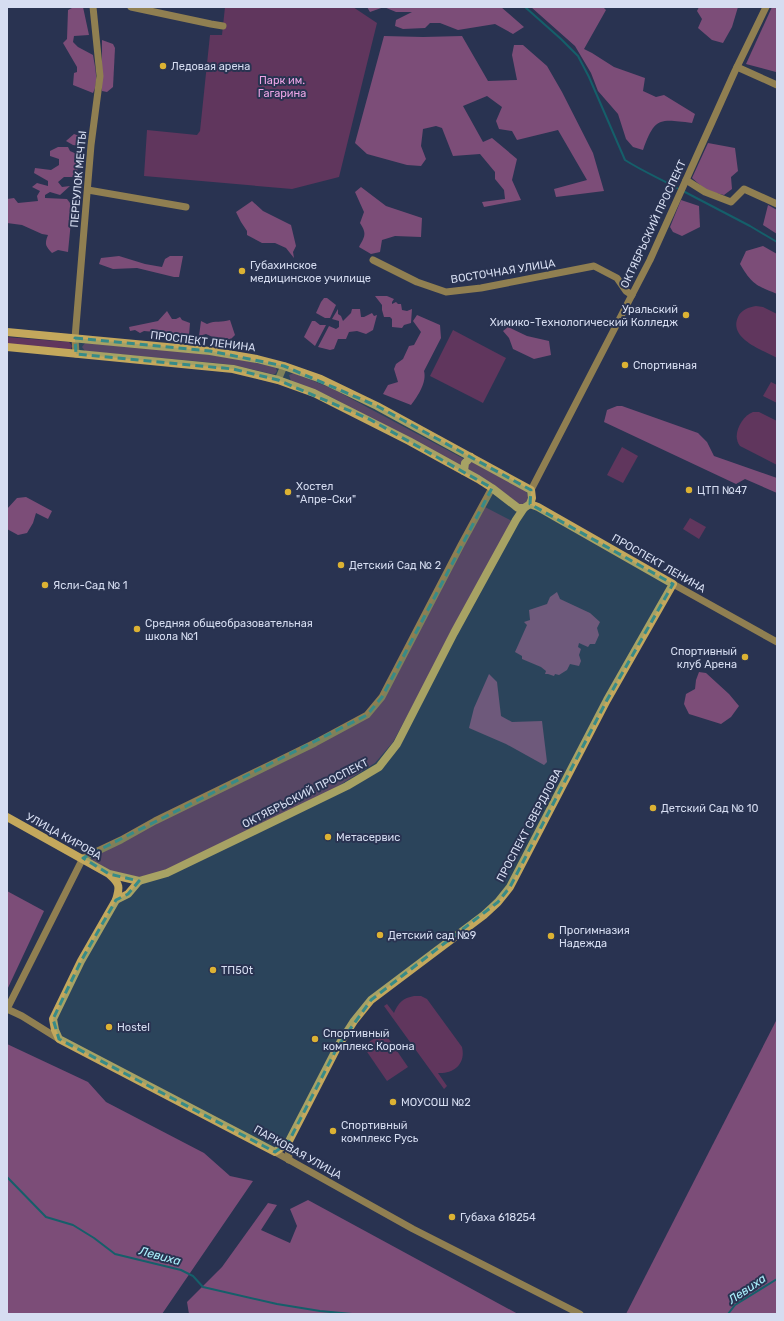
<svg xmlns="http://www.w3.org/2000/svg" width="784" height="1321" viewBox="0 0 784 1321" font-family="Rubik,sans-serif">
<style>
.green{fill:#60365d}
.forest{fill:#7c4d78}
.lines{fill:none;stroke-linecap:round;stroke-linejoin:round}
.stream{stroke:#155f6a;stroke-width:2}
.street{stroke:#907f51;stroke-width:7}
.secondary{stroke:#c4a85c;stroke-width:8}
.marked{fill:#378b88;fill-opacity:0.2;stroke:#378b88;stroke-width:3;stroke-dasharray:8 5;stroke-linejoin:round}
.poi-dot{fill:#dcb233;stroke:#293351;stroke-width:1.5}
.labels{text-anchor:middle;stroke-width:4;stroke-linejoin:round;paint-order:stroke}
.poi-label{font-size:11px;fill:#d6ddf1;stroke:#293351;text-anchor:start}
.park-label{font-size:11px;fill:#eca5e6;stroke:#293351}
.street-label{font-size:11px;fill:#d6ddf1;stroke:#293351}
.water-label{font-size:12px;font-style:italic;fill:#abf1fd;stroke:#293351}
</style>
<rect width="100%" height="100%" fill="#293351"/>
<g class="green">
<polygon points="225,7 353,7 377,23 339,177 292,189 144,176 147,130 197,135 200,131 210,35 222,35"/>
<path d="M756,306L763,307L777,314V358C763,350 728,339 738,317C741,310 749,307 756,306Z"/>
<polygon points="453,330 506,358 483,403 430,376"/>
<polygon points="7,337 69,342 72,346 71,349 68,350 7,344"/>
<path d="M85,343C149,349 214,351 276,368L277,371L275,374H272L233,365L216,363L85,351L82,347Z"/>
<polygon points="294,373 333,389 464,459 461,467 329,396 291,381 289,375"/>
<polygon points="771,382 777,385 777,403 763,396"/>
<path d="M753,412H759L777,421V465L740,446C731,435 742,416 753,412Z"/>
<polygon points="622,447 638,456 623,483 607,475"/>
<polygon points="472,462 526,491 528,496 527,502 520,505 498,488 468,469 467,464"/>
<polygon points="483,506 512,521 393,742 375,763 327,793 163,873 138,877 110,871 88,857 369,715"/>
<polygon points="690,518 706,527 699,539 683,529"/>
<path d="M414,996H421L427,999L462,1047C466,1064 454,1074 438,1073L447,1086L444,1089L384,1006L387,1004L394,1013C398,1003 403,998 414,996Z"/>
<polygon points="384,1032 408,1067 387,1081 363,1046"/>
</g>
<g class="forest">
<path d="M74,7H83L89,35L74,36L73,42L78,47L93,55C95,67 99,82 93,93L73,85L74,73L77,72V67L63,43L67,39L68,10Z"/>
<polygon points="367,7 501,7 524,27 513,34 495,24 458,30 440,23 430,23 425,28 403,29 395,26 396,20 412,12 396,12 384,7 370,12"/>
<path d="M531,7H603L606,10L584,49L592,53L614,67L645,78L643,91L656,97L664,95L695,114L692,123C659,119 655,117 643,150L633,147L626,139L618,114L598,91L591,73L575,46Z"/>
<polygon points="699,7 738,7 732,27 723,43 712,40 698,28 702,19 697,11"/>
<polygon points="772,7 777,7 777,70 776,72 746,64"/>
<polygon points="384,36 423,37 462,36 488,81 517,80 512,55 514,45 523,45 547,66 562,92 593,153 604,191 556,197 554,189 587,180 558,130 517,140 512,131 499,129 496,121 502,107 487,96 463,106 483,142 492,138 517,159 512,180 521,200 484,207 482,202 505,199 504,190 495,179 495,172 480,154 453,156 442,128 436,126 423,129 421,146 426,159 421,166 407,165 367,154 355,143"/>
<polygon points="102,40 113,44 115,48 113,87 107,92 102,91"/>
<polygon points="74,134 82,137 81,146 73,145 66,141"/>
<polygon points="708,143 735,148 738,171 731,177 732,189 724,195 707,191 692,178"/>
<path d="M58,147H68L70,151L79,155C76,164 79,169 76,177H64L58,182L62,187L70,186L60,195L50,192L45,195V198L67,199L73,207L71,221L68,252L58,250L52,253C46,246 44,245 48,235L42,234L22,225L7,223V199L14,198L18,203L38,201L37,196L40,191L32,187L37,183L48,186V181L34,173L35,168L51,170L59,165V159L50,156V151Z"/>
<path d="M361,187L386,206L422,218L421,237L395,236L382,240L380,252L371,254L359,247C365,236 367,234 360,223L364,212L355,192Z"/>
<polygon points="681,200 699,206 700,227 682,236 673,232 670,227"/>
<polygon points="252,201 263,211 291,225 296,246 293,252 294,258 286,248 275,243 262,243 247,235 247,231 241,222 236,212"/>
<polygon points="768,205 777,210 777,234 763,225"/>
<path d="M763,246L777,254V294C755,285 752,284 740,264L746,251Z"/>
<polygon points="119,256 145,264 162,267 165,259 170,256 183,256 179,277 174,277 137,268 113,269 99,264 101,258"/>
<polygon points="375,296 387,296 394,299 392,302 392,304 396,302 398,304 401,304 402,310 407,311 412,309 411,323 404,325 402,328 392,327 392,319 390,317 384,317 382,310 382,305"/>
<polygon points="324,298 327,298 336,305 330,318 325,318 316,313 321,302"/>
<polygon points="338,309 338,314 341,316 343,321 351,313 352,309 360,309 361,317 364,317 372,313 374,316 377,315 373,330 366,334 357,331 349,332 346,339 338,339 334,349 330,350 318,347 329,326 336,329 339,327 339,321 332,319"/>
<polygon points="167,311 172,319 176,319 180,317 182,320 190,323 189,335 144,331 140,333 135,330 130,331 129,327 158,321"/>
<path d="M417,315L440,325L441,338L424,371C427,382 418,396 411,405L383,394L388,385L398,382L394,369L396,364L403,359L409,346L414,345L421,332L413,321Z"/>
<path d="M230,320L235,335L231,339H217L206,334L199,336L201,321L207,324C216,320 221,323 230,320Z"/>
<polygon points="312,321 315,321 320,325 326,325 315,346 304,337"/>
<polygon points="508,327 527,336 549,341 551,355 534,359 513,349 509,338 503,331"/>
<polygon points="617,406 622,406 698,433 707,442 714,456 777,478 777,493 745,479 736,484 604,422 607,410"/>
<polygon points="26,497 52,511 48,519 36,513 33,523 27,533 18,535 7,529 7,509 17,498"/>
<polygon points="557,592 560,599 590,613 600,622 597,628 599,635 595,644 590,644 588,647 579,643 578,647 581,649 579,655 581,661 579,666 570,664 567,670 559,675 555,674 554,676 548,674 545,674 546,671 541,667 522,659 522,656 515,652 527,625 524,622 530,620 529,610 547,604 550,597"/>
<polygon points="699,672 706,673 729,694 739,706 731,717 721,724 689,714 684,704 686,694 695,689 696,680"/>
<polygon points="489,674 497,682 501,716 512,722 542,721 547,762 544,765 506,744 469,728 474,708"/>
<polygon points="7,891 44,911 7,990"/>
<polygon points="777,1019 777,1314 626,1314"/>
<polygon points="7,1044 88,1082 106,1102 204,1153 230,1176 253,1181 162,1314 7,1314"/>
<polygon points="308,1200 518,1314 189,1314 187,1302 222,1267 268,1203 277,1205 261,1230 290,1243 297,1226 290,1209"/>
</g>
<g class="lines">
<g class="stream">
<path d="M525,7L561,39L578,56L589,77L625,160C642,171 661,179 679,189"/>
<polyline points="683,191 750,226 777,242"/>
<polyline points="7,1177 46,1217 73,1225 94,1238 115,1254 181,1270 193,1276 203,1287 277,1304 320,1311 352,1314"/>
<polyline points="728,1314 735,1305 777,1279"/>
</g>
<g class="street">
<polyline points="131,7 211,24 223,26"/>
<polyline points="737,67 777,85"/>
<polyline points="686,180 705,192 731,202 744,189 777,204"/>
<polyline points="88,190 186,207"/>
<polyline points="373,260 417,282 446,292 481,288 594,266 617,278 626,291 632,295"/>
<polyline points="76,354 75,338 91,145 100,76 93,7"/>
<polyline points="278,380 284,366"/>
<polyline points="531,490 650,260 735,71 766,7"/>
<polyline points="673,584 777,642"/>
<polyline points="59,1039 22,1016 7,1009 83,858 121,840 155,821 315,743 367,715 382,697 461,545 492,488"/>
<polyline points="288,1143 289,1160"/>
<polyline points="275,1152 413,1229 580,1314"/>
</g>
<g class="secondary">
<polyline points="7,332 210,351 257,359 284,366 321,379 377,406 531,490 532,498 530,504 524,508 518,508 492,488 478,479 409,441 314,393 278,380 233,369 7,347"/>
<polyline points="464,471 465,463 471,457"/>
<polyline points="524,508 516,520 454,633 397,744 379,767 347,786 167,873 139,881 128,894 116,900 81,961 53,1019 55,1030 59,1039 275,1152 288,1143 338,1046 354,1021 371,1000 484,915 498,902 510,887 607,700 673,584 538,507 530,504"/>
<polyline points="7,817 109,874 139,881"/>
<path d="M110,875C120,884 120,887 116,900"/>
</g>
</g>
<path class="marked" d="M75,338L210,351L284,366L377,406L531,490L530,504L673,584L607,700L510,887L498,902L371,1000L338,1046L288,1143L275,1152L59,1039L53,1019L81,961L116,900L128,894L139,881L109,874L83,858L367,715L382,697L492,488L369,419L278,380L233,369L76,354Z"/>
<g class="poi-dot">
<circle cx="163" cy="66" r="4"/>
<circle cx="242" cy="271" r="4"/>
<circle cx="686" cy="315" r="4"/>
<circle cx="625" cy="365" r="4"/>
<circle cx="689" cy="490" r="4"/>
<circle cx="288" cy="492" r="4"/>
<circle cx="341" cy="565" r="4"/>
<circle cx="45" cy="585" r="4"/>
<circle cx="137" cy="629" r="4"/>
<circle cx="745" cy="657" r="4"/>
<circle cx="653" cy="808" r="4"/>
<circle cx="328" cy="837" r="4"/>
<circle cx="380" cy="935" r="4"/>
<circle cx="551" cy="936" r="4"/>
<circle cx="213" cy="970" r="4"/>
<circle cx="109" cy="1027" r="4"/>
<circle cx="315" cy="1039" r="4"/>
<circle cx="393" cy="1102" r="4"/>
<circle cx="333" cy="1131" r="4"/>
<circle cx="452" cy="1217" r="4"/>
</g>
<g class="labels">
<g class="poi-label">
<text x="171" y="70">Ледовая арена</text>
<text x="250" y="269">Губахинское<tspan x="250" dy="13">медицинское училище</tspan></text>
<text x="678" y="313" text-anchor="end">Уральский<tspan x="678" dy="13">Химико-Технологический Колледж</tspan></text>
<text x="633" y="369">Спортивная</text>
<text x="296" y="490">Хостел<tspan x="296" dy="13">"Апре-Ски"</tspan></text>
<text x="697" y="494">ЦТП №47</text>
<text x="349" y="569">Детский Сад № 2</text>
<text x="53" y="589">Ясли-Сад № 1</text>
<text x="145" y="627">Средняя общеобразовательная<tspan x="145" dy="13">школа №1</tspan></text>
<text x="737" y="655" text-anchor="end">Спортивный<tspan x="737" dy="13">клуб Арена</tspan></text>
<text x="661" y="812">Детский Сад № 10</text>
<text x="336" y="841">Метасервис</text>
<text x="559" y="934">Прогимназия<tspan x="559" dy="13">Надежда</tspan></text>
<text x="388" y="939">Детский сад №9</text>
<text x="221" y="974">ТП50t</text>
<text x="117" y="1031">Hostel</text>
<text x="323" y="1037">Спортивный<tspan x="323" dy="13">комплекс Корона</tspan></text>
<text x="401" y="1106">МОУСОШ №2</text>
<text x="341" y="1129">Спортивный<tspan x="341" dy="13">комплекс Русь</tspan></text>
<text x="460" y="1221">Губаха 618254</text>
</g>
<g class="park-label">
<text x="282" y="84">Парк им.<tspan x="282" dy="13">Гагарина</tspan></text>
</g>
<g class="street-label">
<text transform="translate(78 179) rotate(-85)" y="4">ПЕРЕУЛОК МЕЧТЫ</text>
<text transform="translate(653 224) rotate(-65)" y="4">ОКТЯБРЬСКИЙ ПРОСПЕКТ</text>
<text transform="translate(503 271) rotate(-9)" y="4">ВОСТОЧНАЯ УЛИЦА</text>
<text transform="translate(203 341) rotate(7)" y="4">ПРОСПЕКТ ЛЕНИНА</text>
<text transform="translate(659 563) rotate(30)" y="4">ПРОСПЕКТ ЛЕНИНА</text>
<text transform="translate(305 793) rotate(-27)" y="4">ОКТЯБРЬСКИЙ ПРОСПЕКТ</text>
<text transform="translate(529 825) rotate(-62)" y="4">ПРОСПЕКТ СВЕРДЛОВА</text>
<text transform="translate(64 836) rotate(29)" y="4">УЛИЦА КИРОВА</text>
<text transform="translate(298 1152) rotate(29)" y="4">ПАРКОВАЯ УЛИЦА</text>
</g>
<g class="water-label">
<text transform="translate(160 1256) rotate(15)" y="4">Левиха</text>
<text transform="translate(747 1289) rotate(-34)" y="4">Левиха</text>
</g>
</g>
<rect width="784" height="1321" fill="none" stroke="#d6ddf1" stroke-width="16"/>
</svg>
